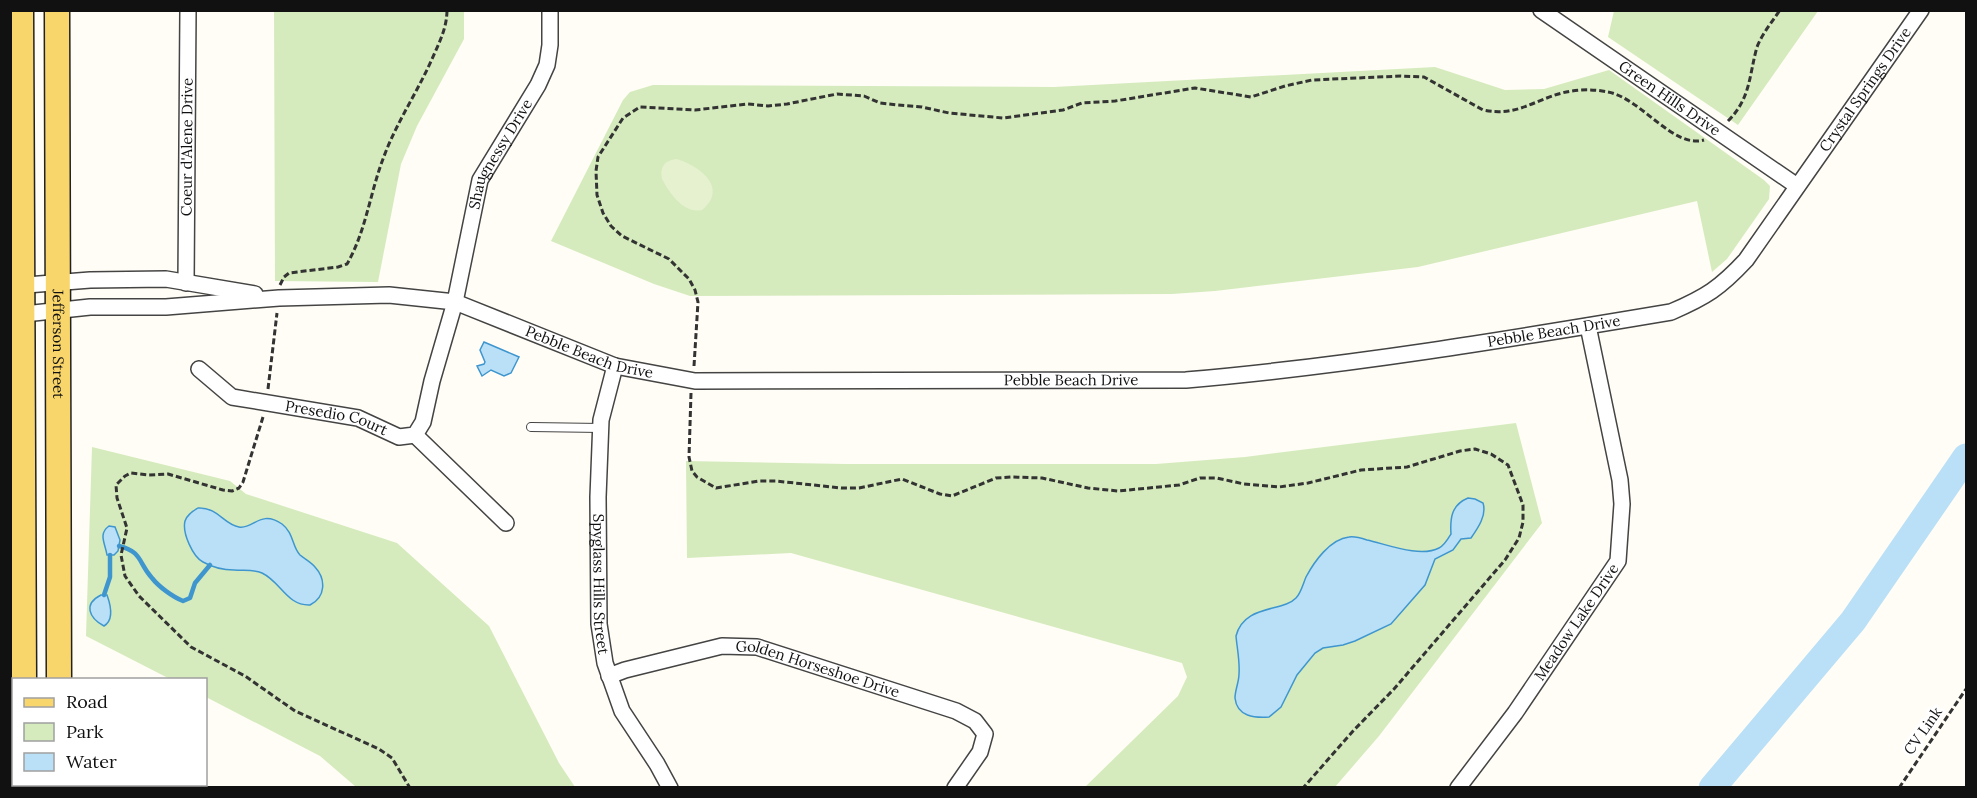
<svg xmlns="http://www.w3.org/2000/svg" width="1977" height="798" viewBox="0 0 1977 798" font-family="Lora,serif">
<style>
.green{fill:#d5ebbd}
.pitch{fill:#e6f2cf}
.water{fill:#b9e0f7;stroke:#3f96cf;stroke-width:1.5}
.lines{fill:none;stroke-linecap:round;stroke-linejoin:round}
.stream{stroke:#3f96cf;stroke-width:4.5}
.river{stroke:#b9e0f7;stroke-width:27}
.service-casing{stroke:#444;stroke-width:10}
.minor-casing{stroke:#444;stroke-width:18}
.primary-casing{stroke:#222;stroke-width:27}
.path{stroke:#333;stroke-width:3;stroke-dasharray:6 3;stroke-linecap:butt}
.service{stroke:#fff;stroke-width:8}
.minor{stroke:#fff;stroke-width:15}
.primary{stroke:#f9d66b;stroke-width:24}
.labels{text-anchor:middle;stroke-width:6;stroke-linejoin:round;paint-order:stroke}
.street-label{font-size:15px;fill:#111;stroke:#fff}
</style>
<rect width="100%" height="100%" fill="#fffdf5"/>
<g class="green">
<polygon points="274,11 464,11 464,39 417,126 401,164 378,282 275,281"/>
<polygon points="1614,11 1614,10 1818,11 1738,125 1608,37"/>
<polygon points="1435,67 1505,90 1544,89 1609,70 1764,180 1770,186 1769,199 1727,259 1712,272 1697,201 1418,267 1215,291 1172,294 690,296 654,284 551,241 623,100 630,92 653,85 1054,87"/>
<polygon points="1516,423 1542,523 1379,736 1335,787 1085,787 1178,696 1187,677 1182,663 791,553 687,558 686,461 846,464 1156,464 1245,457"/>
<polygon points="92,447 230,481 246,494 397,543 489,626 559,763 575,787 356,787 320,756 206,697 206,680 170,679 86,636"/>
</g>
<path class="pitch" d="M676,159C699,165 729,188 702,210C684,214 670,194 662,179C660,168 663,161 676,159Z"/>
<g class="water">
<polygon points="484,342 519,357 511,373 504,376 491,370 482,376 477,366 484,364 485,362 480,350"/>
<path d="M1468,498L1475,499L1483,503C1487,515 1478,528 1471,538L1461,539L1453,550L1435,559L1425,585L1391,624L1355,641L1343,645L1323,648L1315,653L1297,675L1281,707L1269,717C1255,718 1237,717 1235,698C1235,690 1239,682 1239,674C1240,661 1237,648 1236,636C1244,604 1283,612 1296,598C1301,593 1303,584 1306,577C1314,562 1330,539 1349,537C1354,536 1361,538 1367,540C1386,544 1420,558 1439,548C1444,546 1448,539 1451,534C1450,519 1451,505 1468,498Z"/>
<path d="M198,508C218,507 224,525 239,527C253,530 260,509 282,524C294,533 292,547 300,555C305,559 311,562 315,567C326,579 326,597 310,605C287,606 281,582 262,573C253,569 244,571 234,570C224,570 212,567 203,562C193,557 182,533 185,521C187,515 192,512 198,508Z"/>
<path d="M109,526L115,527L120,540L118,551L114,555H107C105,543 98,534 109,526Z"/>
<path d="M101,595H107C111,606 114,620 104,626C89,618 83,604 101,595Z"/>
</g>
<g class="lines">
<g class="stream">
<path d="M119,546C143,552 138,563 152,578C159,587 173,597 183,601L190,598L195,583L210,565"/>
<polyline points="104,595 110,577 110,555"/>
</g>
<polyline class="river" points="1712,788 1853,621 1966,457"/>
<defs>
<polyline id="service" points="531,427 601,428"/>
<g id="minor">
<path id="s1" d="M1541,10L1797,186"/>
<path id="s2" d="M186,283L188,10"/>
<polyline points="14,286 90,280 166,279 255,294"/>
<path id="s3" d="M15,315L90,307H166L279,298L389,295L455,302L615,366L695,381L1186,380C1349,366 1510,339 1671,312C1706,297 1720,288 1746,260L1921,10"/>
<path id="s4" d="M615,366L601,420L598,497L599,624L605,663L622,711L657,764L670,788"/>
<path id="s5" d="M199,369L232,397L358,418L399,437L415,435L423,422L432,381L455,302L480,180L538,85L547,65L550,45V10"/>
<polyline points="415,435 506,523"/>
<path id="s6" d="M609,676L625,670L722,646L757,647L956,711L975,721L985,734L980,752L955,788"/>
<polyline points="179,784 188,788"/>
<path id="s7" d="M1458,788L1515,713L1618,561L1622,504L1620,480L1588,326"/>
</g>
<g id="primary">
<polyline points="21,10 24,680"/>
<path id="s8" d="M57,10L59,680"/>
<polyline points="25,784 25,788"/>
<polyline points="60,784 60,788"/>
</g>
</defs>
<use href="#service" class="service-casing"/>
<use href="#minor" class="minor-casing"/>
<use href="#primary" class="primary-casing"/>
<g class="path">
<path d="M1728,121C1751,98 1749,75 1757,47C1762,34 1772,22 1780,10"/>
<path d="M280,285L284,277L289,273L338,267L347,264C366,231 370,193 383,159C396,123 417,93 432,59C439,43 447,28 447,10"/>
<path d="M694,366L698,302L695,290L689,279L669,259L622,236L611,226L603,213L597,195L596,171L598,157L623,118L640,107L695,110L748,104L768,106L787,104L837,94L864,96L880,103L897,105L922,107L949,113L1003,118L1063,110L1082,103L1115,101L1195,88L1251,97L1285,86L1312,80L1401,76L1424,77L1483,110C1516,117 1532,101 1562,93C1577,89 1594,89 1608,92C1641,98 1673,149 1704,140"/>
<polyline points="268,389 277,313"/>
<polyline points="691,393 689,457 692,471 697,477 716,488 759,481 776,481 841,488 859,488 902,479 940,494 952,496 996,478 1012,477 1042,478 1088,488 1118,491 1179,485 1200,478 1217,478 1244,484 1279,487 1308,483 1361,470 1407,467 1460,451 1475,449 1491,454 1508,465 1523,505 1523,522 1519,538 1505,560 1394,689 1354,730 1303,788"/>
<polyline points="263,417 243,482 239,488 232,491 223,490 168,474 149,475 131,473 125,476 116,485 117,498 127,528 121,555 125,576 139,596 191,647 245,676 295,711 379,749 392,758 410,788"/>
<polyline points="1899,788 1966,689"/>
</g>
<use href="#service" class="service"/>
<use href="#minor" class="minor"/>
<use href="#primary" class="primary"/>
</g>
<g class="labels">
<g class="street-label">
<text dy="5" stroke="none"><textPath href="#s3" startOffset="1976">Crystal Springs Drive</textPath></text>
<text dy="5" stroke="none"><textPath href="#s1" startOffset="156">Green Hills Drive</textPath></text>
<text dy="5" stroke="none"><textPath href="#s2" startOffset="136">Coeur d'Alene Drive</textPath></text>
<text dy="5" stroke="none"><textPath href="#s5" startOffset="528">Shaugnessy Drive</textPath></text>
<text dy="5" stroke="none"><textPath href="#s3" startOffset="1557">Pebble Beach Drive</textPath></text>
<text dy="5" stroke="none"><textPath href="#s8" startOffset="334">Jefferson Street</textPath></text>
<text dy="5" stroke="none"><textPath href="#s3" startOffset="585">Pebble Beach Drive</textPath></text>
<text dy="5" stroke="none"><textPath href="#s3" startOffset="1071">Pebble Beach Drive</textPath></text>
<text dy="5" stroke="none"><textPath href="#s5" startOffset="150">Presedio Court</textPath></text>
<text dy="5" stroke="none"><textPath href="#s4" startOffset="220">Spyglass Hills Street</textPath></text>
<text dy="5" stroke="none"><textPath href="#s7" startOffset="204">Meadow Lake Drive</textPath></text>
<text dy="5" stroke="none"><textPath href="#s6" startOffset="216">Golden Horseshoe Drive</textPath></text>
<text transform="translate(1923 731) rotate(-55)" y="5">CV Link</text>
</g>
</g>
<rect width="1977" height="798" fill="none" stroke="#111111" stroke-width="24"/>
<rect x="12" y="678" width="195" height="108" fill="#ffffff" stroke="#a0a0a0" stroke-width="1.5"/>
<rect x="24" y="698" width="30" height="9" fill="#f9d66b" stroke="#a0a0a0" stroke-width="1.5"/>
<text x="66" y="708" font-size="18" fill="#111111">Road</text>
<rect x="24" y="723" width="30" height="18" fill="#d5ebbd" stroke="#a0a0a0" stroke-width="1.5"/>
<text x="66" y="738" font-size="18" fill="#111111">Park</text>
<rect x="24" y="753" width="30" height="18" fill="#b9e0f7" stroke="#a0a0a0" stroke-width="1.5"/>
<text x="66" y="768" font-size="18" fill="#111111">Water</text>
</svg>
